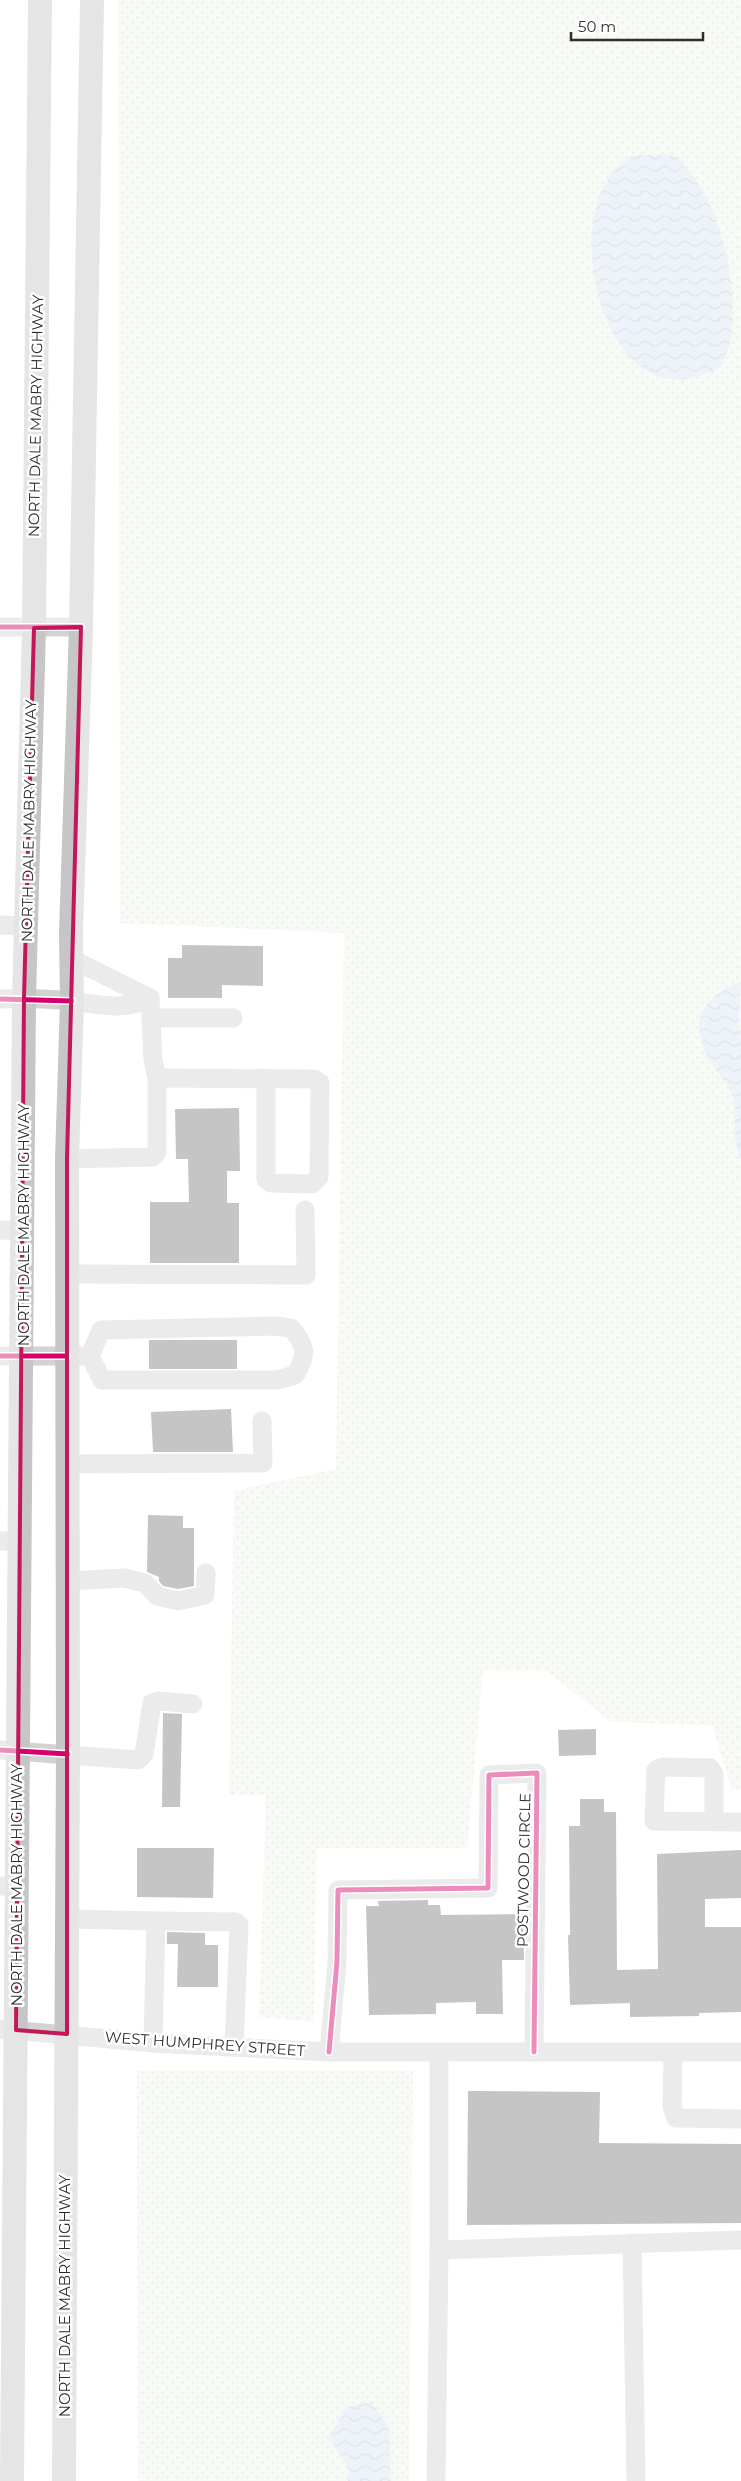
<svg xmlns="http://www.w3.org/2000/svg" width="741" height="2481" viewBox="0 0 741 2481" font-family="Montserrat,sans-serif">
<style>
.park{fill:url(#park-dots)}
.water{fill:url(#water-waves)}
.building{fill:#7e7e7e}
.lines{fill:none;stroke-linecap:round;stroke-linejoin:round}
.minor{stroke:#d3d3d3;stroke-width:19}
.major{stroke:#c6c6c6;stroke-width:24}
.cycleway-casing{stroke:#fff;stroke-width:8}
.cycleway{stroke:#d6006c;stroke-width:5}
.marked{fill:none;stroke:#c2185b;stroke-width:4;stroke-linejoin:round}
.labels{text-anchor:middle;stroke-width:5;stroke-linejoin:round;paint-order:stroke}
.street-label{font-size:15px;fill:#2e2e2e;stroke:#fff}
</style>
<defs>
<pattern id="park-dots" width="8" height="8" patternUnits="userSpaceOnUse" patternTransform="scale(1.25)"><rect width="8" height="8" fill="#f0f4ec"/><path d="M2 2h.1M6 6h.1" fill="none" stroke="#ced2cb" stroke-width="1.8" stroke-linecap="round"/></pattern>
<pattern id="water-waves" width="16" height="10" patternUnits="userSpaceOnUse" patternTransform="scale(1.25)"><rect width="16" height="10" fill="#d8e5f1"/><path d="M0 5q4-4 8 0t8 0" fill="none" stroke="#bac5cf"/></pattern>
</defs>
<rect width="100%" height="100%" fill="#fff"/>
<g class="park">
<polygon points="118,0 741,0 741,1790 732,1790 712,1725 611,1722 547,1671 483,1671 467,1848 317,1848 314,2022 259,2017 266,1795 229,1795 234,1491 336,1469 344,933 120,923"/>
<polygon points="137,2070 413,2071 409,2481 138,2481"/>
</g>
<g class="water">
<path d="M674,156C722,194 741,289 729,347C727,354 723,362 720,368C703,375 687,382 669,379C591,367 562,197 629,158C637,153 663,156 674,156Z"/>
<path d="M741,982L739,1022L741,1032V1159C739,1152 735,1144 735,1137C733,1124 737,1111 733,1098C730,1085 720,1077 713,1066C688,1025 697,999 741,982Z"/>
<polygon points="371,2402 389,2427 391,2481 348,2481 348,2467 328,2438 347,2407"/>
</g>
<g class="building">
<polygon points="182,945 263,946 263,986 222,985 222,998 168,998 168,958 182,958"/>
<polygon points="239,1108 240,1171 227,1171 227,1203 239,1203 239,1263 150,1263 150,1202 189,1202 188,1159 176,1159 175,1109"/>
<rect x="149" y="1340" width="88" height="29"/>
<polygon points="231,1409 233,1452 153,1452 151,1412"/>
<polygon points="148,1515 183,1516 183,1528 194,1528 194,1586 178,1589 163,1586 159,1581 159,1577 147,1572"/>
<polygon points="163,1713 182,1714 180,1807 162,1807"/>
<polygon points="596,1729 596,1755 559,1756 558,1730"/>
<polygon points="580,1799 604,1799 604,1812 616,1812 617,1970 658,1969 657,1854 741,1850 741,1898 705,1899 705,1927 741,1927 741,2012 699,2013 699,2016 630,2017 630,2003 570,2005 568,1935 570,1935 569,1826 580,1826"/>
<polygon points="137,1848 214,1848 213,1898 137,1897"/>
<polygon points="428,1900 428,1905 440,1905 441,1915 523,1914 524,1960 502,1960 503,2014 476,2014 476,2002 436,2003 436,2014 369,2015 366,1906 379,1906 378,1901"/>
<polygon points="167,1932 205,1933 205,1945 218,1945 218,1987 177,1987 178,1944 167,1944"/>
<polygon points="468,2091 600,2092 599,2143 741,2144 741,2223 467,2225"/>
</g>
<g class="lines">
<g class="minor">
<polyline points="0,627 81,627"/>
<polyline points="0,925 26,926"/>
<path d="M0,999C23,998 47,999 70,1001C100,1004 122,1012 150,998L72,959"/>
<polyline points="151,1018 233,1018"/>
<polyline points="157,1078 315,1079 320,1083 319,1177 312,1184 271,1183 266,1179 266,1079"/>
<polyline points="67,1159 153,1157 157,1152 157,1078 153,1060 150,998"/>
<polyline points="0,1230 24,1231"/>
<polyline points="67,1274 306,1275 305,1210"/>
<path d="M274,1326L291,1328C306,1345 308,1355 295,1375L277,1380H102L90,1356L101,1330Z"/>
<polyline points="0,1356 81,1356"/>
<polyline points="68,1464 263,1463 262,1421"/>
<polyline points="0,1541 21,1541"/>
<polyline points="68,1581 124,1578 145,1583 157,1596 178,1601 205,1595 206,1573"/>
<polyline points="0,1750 138,1760 144,1754 152,1703 160,1701 193,1704"/>
<polyline points="714,1822 714,1774 710,1768 662,1767 656,1770 654,1821 741,1822"/>
<polyline points="0,1886 17,1886"/>
<polyline points="67,1919 156,1921 153,2043"/>
<polyline points="156,1921 236,1922 239,1925 234,2047"/>
<polyline points="0,2029 153,2043 329,2052 741,2052"/>
<polyline points="329,2052 337,1962 338,1890 488,1888 489,1775 537,1773 534,2052"/>
<polyline points="439,2052 439,2250 741,2240"/>
<polyline points="673,2052 672,2106 676,2118 741,2119"/>
<polyline points="632,2243 636,2481"/>
<polyline points="436,2481 439,2250"/>
</g>
<g class="major">
<polyline points="12,2481 24,998 34,628 40,0"/>
<polyline points="64,2481 68,1754 67,1159 72,1001 71,933 81,627 92,0"/>
</g>
<defs>
<g id="cycleway">
<polyline points="0,627 81,627"/>
<polyline points="0,999 72,1001"/>
<polyline points="0,1356 67,1356"/>
<polyline points="0,1750 68,1754"/>
<polyline points="329,2052 337,1962 338,1890 488,1888 489,1775 537,1773 534,2052"/>
</g>
</defs>
<use href="#cycleway" class="cycleway-casing"/>
<use href="#cycleway" class="cycleway"/>
</g>
<path d="M0 0H741V2481H0ZM81,627L67,1159V2034L16,2030L24,998L34,628Z" fill="#fff" fill-opacity=".55" fill-rule="evenodd"/>
<path class="marked" d="M81,627L67,1159V2034L16,2030L24,998L34,628Z"/>
<g class="labels">
<g class="street-label">
<text transform="translate(36 416) rotate(-89)" y="5">NORTH DALE MABRY HIGHWAY</text>
<text transform="translate(29 821) rotate(-89)" y="5">NORTH DALE MABRY HIGHWAY</text>
<text transform="translate(24 1225) rotate(-90)" y="5">NORTH DALE MABRY HIGHWAY</text>
<text transform="translate(524 1870) rotate(-89)" y="5">POSTWOOD CIRCLE</text>
<text transform="translate(17 1885) rotate(-90)" y="5">NORTH DALE MABRY HIGHWAY</text>
<text transform="translate(205 2044) rotate(4)" y="5">WEST HUMPHREY STREET</text>
<text transform="translate(65 2296) rotate(-90)" y="5">NORTH DALE MABRY HIGHWAY</text>
</g>
</g>
<path d="M571 32v8h132v-8" fill="none" stroke="#2e2e2e" stroke-width="2.5"/>
<text x="578" y="32" font-size="15" fill="#2e2e2e" stroke="#ffffff" stroke-width="4" paint-order="stroke">50 m</text>
</svg>
